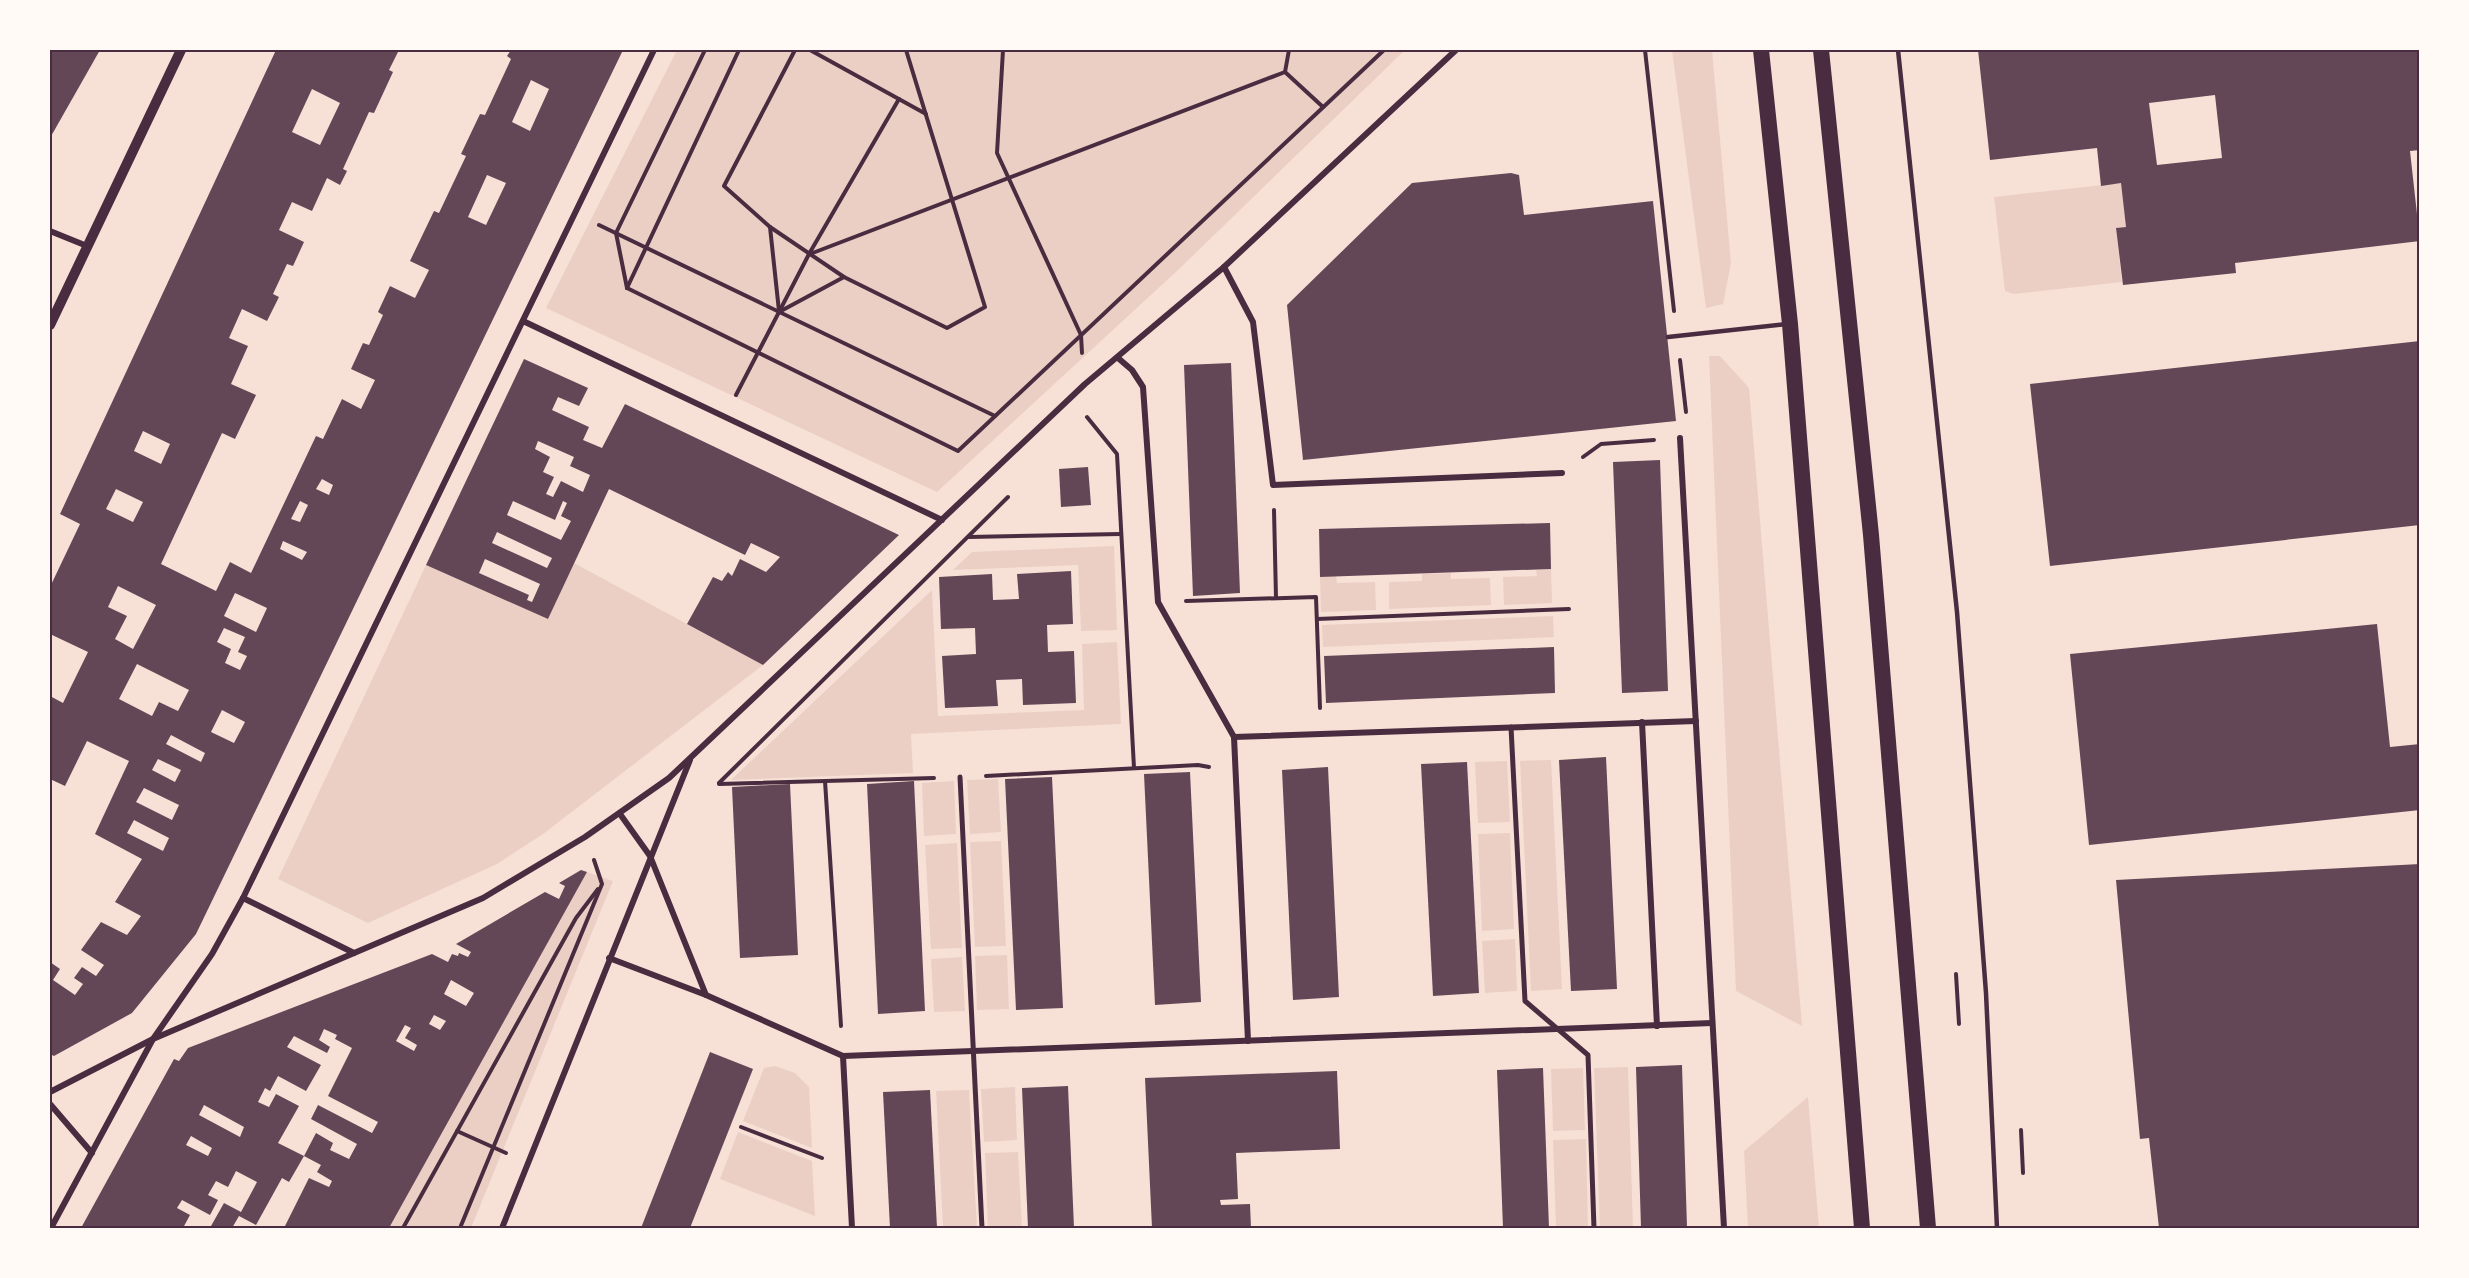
<svg xmlns="http://www.w3.org/2000/svg" width="2469" height="1278" viewBox="0 0 2469 1278" font-family="Ubuntu,sans-serif">
<style>
.green{fill:#ebcfc5}
.building{fill:#644757;fill-rule:evenodd}
.lines{fill:none;stroke-linecap:round;stroke-linejoin:round}
.path{stroke:#4a2c40;stroke-width:4}
.service{stroke:#4a2c40;stroke-width:4.5}
.pedestrian{stroke:#4a2c40;stroke-width:5}
.minor{stroke:#4a2c40;stroke-width:6}
.tertiary{stroke:#4a2c40;stroke-width:10}
.trunk{stroke:#4a2c40;stroke-width:16}
.neatline{fill:none;stroke:#4a2c40;stroke-width:2}
</style>
<rect width="100%" height="100%" fill="#f7e1d7"/>
<g class="green">
<polygon points="677,50 1405,50 1177,271 937,492 546,308"/>
<polygon points="1672,50 1712,50 1731,263 1723,304 1706,308"/>
<polygon points="2121,183 2126,227 2116,228 2122,282 2013,294 2005,291 1994,197"/>
<polygon points="1709,356 1720,356 1749,388 1802,1026 1736,991"/>
<polygon points="1114,546 1117,630 1081,631 1078,565 953,570 972,552"/>
<polygon points="574,563 763,665 543,834 497,864 368,923 278,879 426,565 548,619"/>
<polygon points="1551,569 1552,603 1504,605 1503,577 1537,576 1536,570"/>
<polygon points="1451,573 1451,579 1490,578 1491,605 1389,609 1389,582 1422,581 1422,574"/>
<polygon points="1336,576 1337,583 1375,582 1376,610 1321,612 1320,577"/>
<polygon points="932,590 938,716 1084,710 1082,644 1117,642 1121,724 911,734 913,773 731,780"/>
<polygon points="1553,616 1554,637 1323,647 1322,625"/>
<polygon points="1551,760 1562,989 1531,991 1520,761"/>
<polygon points="1507,761 1510,822 1478,823 1475,762"/>
<polygon points="998,779 1001,832 970,834 967,780"/>
<polygon points="954,781 956,834 924,836 922,783"/>
<polygon points="1510,833 1514,929 1482,931 1478,834"/>
<polygon points="1001,841 1006,946 975,947 970,842"/>
<polygon points="957,843 962,948 931,949 925,845"/>
<polygon points="587,872 613,881 471,1228 389,1228"/>
<polygon points="1515,939 1517,991 1485,993 1482,941"/>
<polygon points="1007,955 1009,1009 977,1010 975,956"/>
<polygon points="962,957 965,1011 934,1012 931,959"/>
<polygon points="775,1066 795,1073 809,1087 812,1148 743,1121 764,1068"/>
<polygon points="1628,1067 1633,1228 1600,1228 1594,1068"/>
<polygon points="1583,1068 1585,1130 1553,1131 1551,1069"/>
<polygon points="1015,1087 1017,1140 984,1142 981,1089"/>
<polygon points="969,1090 977,1228 943,1228 936,1091"/>
<polygon points="1808,1097 1819,1228 1748,1228 1744,1151"/>
<polygon points="738,1132 812,1161 815,1216 720,1179"/>
<polygon points="1586,1139 1588,1228 1556,1228 1553,1140"/>
<polygon points="1018,1152 1022,1228 988,1228 985,1153"/>
</g>
<g class="building">
<polygon points="50,50 100,50 50,138"/>
<path d="M276,50H359L365,52L366,50H399L389,70L393,72L374,113L369,112L343,169L347,171L340,185L327,178L312,211L292,202L279,230L304,242L293,266L287,264L273,294L279,297L267,321L242,309L229,338L248,346L231,384L256,395L235,439L222,433L161,564L216,591L230,562L251,573L316,436L323,439L342,399L361,409L375,380L351,369L363,343L369,345L383,315L378,312L390,286L415,298L429,270L410,261L434,211L439,213L466,156L461,154L480,114L485,115L511,59L507,56L511,50H623L196,934L132,1013L54,1056L50,1054V962L60,969L53,980L75,995L83,984L74,978L82,967L96,976L104,965L81,950L101,922L127,935L141,916L115,902L142,859L95,834L129,761L87,741L65,786L50,779V696L63,703L88,652L50,634V587L80,524L60,514ZM531,80L549,89L530,131L512,122ZM312,89L340,103L320,145L292,132ZM487,175L506,183L486,225L468,217ZM143,431L170,444L161,464L134,451ZM322,479L333,485L329,495L316,489ZM116,489L143,502L133,522L106,509ZM300,501L308,505L300,522L291,519ZM283,541L307,552L302,560L280,549ZM118,586L156,605L133,649L115,639L127,616L108,607ZM235,593L267,608L256,632L224,616ZM224,628L245,637L238,652L247,656L240,670L225,663L231,649L217,642ZM137,664L189,690L178,711L159,702L152,716L119,699ZM222,710L245,722L234,743L211,732ZM171,735L205,753L201,762L166,744ZM158,759L181,770L175,782L152,770ZM144,788L179,805L172,820L136,802ZM134,820L169,838L163,851L127,833Z"/>
<path d="M1978,50H2420V150L2410,151L2420,241L2235,263L2236,273L2123,285L2116,228L2126,227L2121,183L2101,186L2097,148L1990,160ZM2215,95L2222,158L2157,165L2149,103Z"/>
<polygon points="1511,173 1519,175 1524,215 1653,201 1676,421 1303,460 1287,305 1412,183"/>
<polygon points="2420,341 2420,525 2050,566 2030,384"/>
<path d="M524,359L588,388L579,406L558,397L552,410L589,427L583,440L602,448L625,404L899,535L763,665L687,624L713,577L722,581L728,572L732,576L740,559L766,572L780,557L751,543L745,555L609,489L548,619L426,565ZM538,441L574,457L570,466L590,475L583,492L561,481L553,497L546,494L554,477L543,472L550,457L535,449ZM513,501L555,520L563,501L567,503L561,516L571,521L561,540L507,515ZM497,532L552,558L547,568L492,543ZM485,559L540,584L532,602L527,600L529,595L479,573Z"/>
<polygon points="1231,363 1240,593 1193,596 1184,365"/>
<polygon points="1660,460 1668,691 1622,693 1613,462"/>
<polygon points="1088,467 1091,505 1061,507 1059,469"/>
<polygon points="1550,523 1551,569 1320,577 1319,529"/>
<polygon points="1071,571 1073,624 1047,625 1048,652 1074,651 1076,703 1023,705 1022,679 996,680 998,706 945,708 942,656 976,654 975,628 941,629 939,577 992,574 993,600 1019,599 1017,574"/>
<polygon points="2377,624 2390,747 2420,744 2420,810 2089,845 2070,654"/>
<polygon points="1554,647 1555,693 1326,703 1324,656"/>
<polygon points="1606,757 1617,989 1571,991 1559,760"/>
<polygon points="1467,762 1479,993 1433,996 1421,764"/>
<polygon points="1328,767 1339,997 1293,1000 1282,770"/>
<polygon points="1190,772 1201,1002 1155,1005 1144,774"/>
<polygon points="1052,777 1063,1008 1016,1010 1005,779"/>
<polygon points="914,781 925,1011 878,1014 867,784"/>
<polygon points="790,784 798,955 740,958 732,787"/>
<polygon points="2420,864 2420,1228 2159,1228 2149,1138 2140,1139 2116,880"/>
<path d="M581,870L587,872L389,1228H284L309,1178L329,1187L332,1181L317,1172L321,1165L304,1156L316,1133L333,1143L330,1150L349,1159L357,1144L311,1119L318,1105L372,1133L378,1122L328,1096L352,1048L335,1039L337,1035L324,1029L319,1040L330,1047L327,1053L294,1036L287,1047L321,1065L306,1091L278,1076L270,1091L265,1088L258,1102L269,1107L276,1094L299,1106L278,1143L304,1156L289,1182L282,1178L256,1225L239,1216L232,1228L211,1226L224,1203L241,1212L257,1182L236,1171L228,1187L216,1181L208,1195L218,1200L210,1215L182,1200L177,1208L190,1215L183,1228H81L174,1059L179,1061L188,1048L432,954L448,962L452,954L458,956L459,953L468,957L471,952L456,944L545,892L559,899L565,886L559,883ZM451,980L474,993L466,1006L444,994ZM434,1015L446,1021L440,1030L429,1024ZM405,1025L411,1028L405,1038L417,1045L414,1051L396,1041ZM204,1105L244,1127L240,1137L199,1115ZM191,1136L212,1148L208,1156L186,1145Z"/>
<polygon points="710,1052 753,1069 690,1228 641,1228"/>
<polygon points="1682,1065 1687,1228 1641,1228 1636,1067"/>
<polygon points="1543,1068 1549,1228 1503,1228 1497,1070"/>
<polygon points="1337,1071 1340,1149 1236,1153 1238,1199 1220,1200 1221,1205 1250,1204 1251,1228 1152,1228 1145,1078"/>
<polygon points="1068,1086 1074,1228 1028,1228 1022,1088"/>
<polygon points="930,1090 937,1228 890,1228 883,1092"/>
</g>
<g class="lines">
<g class="path">
<polyline points="795,50 724,186 770,227 844,277 947,328 985,307 906,50"/>
<polyline points="810,50 926,114"/>
<polyline points="1003,50 997,153 1081,335 1082,353"/>
<polyline points="1645,50 1674,311"/>
<polyline points="1285,72 1323,107"/>
<polyline points="1285,72 1289,50"/>
<polyline points="599,225 995,416"/>
<polyline points="770,227 779,311"/>
<polyline points="810,254 1285,72"/>
<polyline points="627,288 958,451 1384,50"/>
<polyline points="627,288 739,50"/>
<polyline points="627,288 616,233 705,50"/>
<polyline points="779,312 844,277"/>
<polyline points="1680,360 1686,412"/>
<polyline points="736,395 809,254 899,99"/>
<polyline points="1087,417 1117,454 1134,768"/>
<polyline points="1583,457 1601,444 1654,440"/>
<polyline points="1274,510 1276,598"/>
<polyline points="969,537 1121,534"/>
<polyline points="1186,601 1316,597 1320,708"/>
<polyline points="1317,619 1569,609"/>
<polyline points="986,776 1198,765 1209,767"/>
<polyline points="825,781 841,1026"/>
<polyline points="719,783 1008,497"/>
<polyline points="719,784 934,778"/>
<polyline points="1956,974 1959,1024"/>
<polyline points="741,1127 822,1158"/>
<polyline points="2021,1130 2023,1173"/>
<polyline points="457,1131 506,1153"/>
<polyline points="403,1228 576,918 598,889"/>
<polyline points="460,1228 602,884 594,860"/>
</g>
<g class="service">
<polyline points="1898,50 1957,612 1986,993 1997,1228"/>
<polyline points="1668,337 1787,324"/>
</g>
<g class="pedestrian">
<polyline points="1511,727 1525,1001 1588,1055 1594,1228"/>
<polyline points="960,777 982,1228"/>
</g>
<g class="minor">
<polyline points="50,231 87,246"/>
<polyline points="1224,267 1253,322 1273,485 1562,473"/>
<polyline points="523,321 942,520"/>
<polyline points="1118,358 1132,370 1143,387 1158,602 1234,737 1248,1041"/>
<polyline points="1680,438 1724,1228"/>
<polyline points="1642,722 1657,1026"/>
<polyline points="1234,737 1696,721"/>
<polyline points="620,814 650,856 706,995"/>
<polyline points="243,898 354,953"/>
<polyline points="609,958 706,995 843,1056 1712,1023"/>
<polyline points="843,1056 852,1228"/>
<polyline points="50,1092 153,1039 483,898 585,837 669,778 1085,384 1224,267 1456,50"/>
<polyline points="50,1104 92,1153"/>
<polyline points="51,1228 153,1039 212,954 243,898 654,50"/>
<polyline points="502,1228 690,760"/>
</g>
<polyline class="tertiary" points="50,325 181,50"/>
<g class="trunk">
<polyline points="1761,50 1790,324 1862,1228"/>
<polyline points="1821,50 1871,535 1928,1228"/>
</g>
</g>
<rect width="2469" height="1278" fill="none" stroke="#fffaf5" stroke-width="102"/>
<rect x="51" y="51" width="2367" height="1176" class="neatline"/>
</svg>
